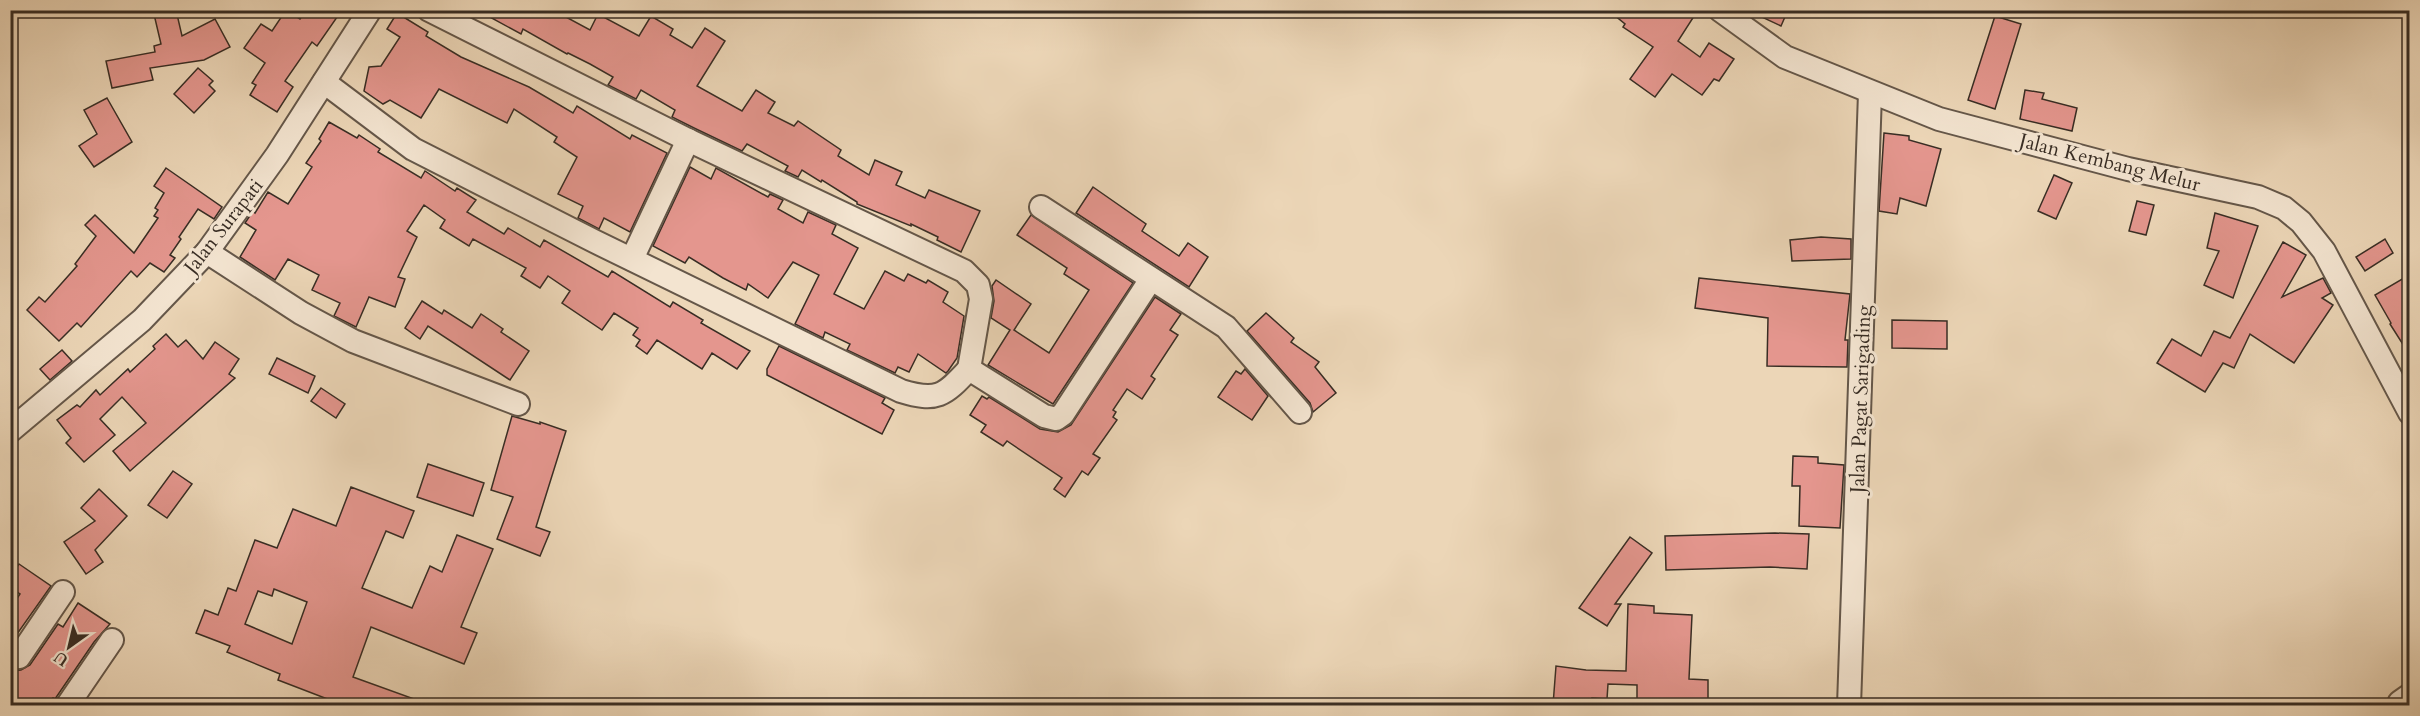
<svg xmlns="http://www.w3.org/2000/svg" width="2420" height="716" viewBox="0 0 2420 716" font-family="Cardo,serif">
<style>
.building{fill:#e4968e;stroke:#382d24;stroke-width:1.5;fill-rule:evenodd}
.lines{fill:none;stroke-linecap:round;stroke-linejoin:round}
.minor-casing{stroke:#655749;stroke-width:26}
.minor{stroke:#f3e4d0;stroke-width:22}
.labels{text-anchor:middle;stroke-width:6;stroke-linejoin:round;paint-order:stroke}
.street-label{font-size:20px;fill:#382d24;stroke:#f3e4d0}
</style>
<rect width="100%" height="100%" fill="#ecd6b7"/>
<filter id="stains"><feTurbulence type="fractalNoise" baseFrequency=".00333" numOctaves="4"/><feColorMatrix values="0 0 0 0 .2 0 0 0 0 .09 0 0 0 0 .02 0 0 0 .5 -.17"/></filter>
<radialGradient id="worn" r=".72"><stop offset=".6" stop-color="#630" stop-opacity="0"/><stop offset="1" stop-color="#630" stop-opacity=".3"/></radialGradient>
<g class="building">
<polygon points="153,10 176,10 182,36 215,19 230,47 204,60 150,68 153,80 112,88 106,61 155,52 154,46 161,44"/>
<polygon points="286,10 300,19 306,10 342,10 317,46 312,42 285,81 293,87 277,112 250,95 256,85 252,83 265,63 244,48 261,24 272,31"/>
<polygon points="477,10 553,10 590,30 598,14 639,36 651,16 673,29 670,35 692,48 705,28 725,41 697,86 742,111 756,90 775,102 768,113 794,126 798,121 841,150 838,156 869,175 875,160 902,172 896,185 925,198 929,190 980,211 961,252 937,240 938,237 911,224 911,226 857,204 857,202 822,180 821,182 802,170 798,177 785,171 788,166 747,144 742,151 694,128 672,117 675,110 641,90 636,99 608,85 613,77 590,64 568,53 567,54 523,29 521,34"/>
<polygon points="1608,10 1698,10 1678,41 1700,57 1709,43 1734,59 1719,81 1714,79 1702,95 1672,74 1655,97 1630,79 1653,47 1623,27 1625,24"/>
<polygon points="1747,10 1788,10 1781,26"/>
<polygon points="397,13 428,32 426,36 461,57 529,87 573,113 577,106 630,139 632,135 667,153 630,232 604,218 599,229 578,218 583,206 558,194 577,157 554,142 557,137 514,109 507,123 439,89 421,118 390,100 383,104 364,91 369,67 381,66 400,37 387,29"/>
<polygon points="1995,16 2021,24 1995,109 1968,100"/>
<polygon points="198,68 213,81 209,85 215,91 194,113 174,94"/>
<polygon points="2025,90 2044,93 2042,99 2077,108 2072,131 2020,119"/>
<polygon points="107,98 132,142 94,167 79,146 97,134 84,110"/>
<polygon points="329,122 357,138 359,135 380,149 378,152 421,178 425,171 455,191 457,188 476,200 467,212 504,234 508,228 540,247 544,240 608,277 612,271 670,307 673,302 703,320 701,323 750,351 737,369 712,353 702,369 657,340 647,354 636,346 640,340 633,335 638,328 614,313 602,330 562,303 570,291 548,276 540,288 521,276 526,268 473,239 469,246 440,228 445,220 424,205 407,231 417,237 398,277 405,279 395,307 369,297 356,327 334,316 340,303 312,290 319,275 288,259 275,280 240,257 256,230 245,223 253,211 255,213 268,192 288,204 312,167 306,163 321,141 319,139"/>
<polygon points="1884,133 1909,136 1909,140 1941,149 1926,206 1900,198 1897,214 1879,211"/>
<polygon points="690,167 711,179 716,168 768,197 770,194 783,200 778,209 803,223 808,212 836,225 832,234 858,248 834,294 864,309 885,271 904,281 908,274 926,283 928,280 948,292 943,302 964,316 957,358 948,371 946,373 918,354 909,372 898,367 895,373 847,350 850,344 825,332 823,338 795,324 819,275 793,262 768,298 748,284 746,290 723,278 689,257 685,263 653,246"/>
<polygon points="166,168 222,207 214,219 198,209 179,237 181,239 170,255 175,258 164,272 150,263 137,277 131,271 81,327 77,323 59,341 27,310 39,297 45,302 77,266 75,264 96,236 85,225 95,215 134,253 158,218 154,216 158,210 155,208 164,193 154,186"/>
<polygon points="2054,175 2072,183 2056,219 2038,211"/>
<polygon points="1093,187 1146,224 1142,231 1179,256 1188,243 1208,257 1189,287 1076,213"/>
<polygon points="2137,201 2154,205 2146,235 2129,231"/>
<polygon points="2215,213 2258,226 2233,298 2204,285 2219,251 2207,248"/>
<polygon points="1031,215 1133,283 1053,404 988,365 1010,330 991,318 994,301 992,286 996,280 1031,304 1014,330 1049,353 1089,290 1064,274 1067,268 1017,235"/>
<polygon points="1821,237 1851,239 1851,259 1792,261 1790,240"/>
<polygon points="2385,239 2393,253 2365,271 2356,257"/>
<polygon points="2283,242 2306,255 2282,297 2323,278 2331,293 2322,298 2333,305 2294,363 2250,334 2234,368 2223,363 2205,392 2157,363 2172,339 2201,356 2214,331 2230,338"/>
<polygon points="2409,275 2409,354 2390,324 2391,323 2375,295"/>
<polygon points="1699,278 1850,294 1845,340 1848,340 1847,367 1767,366 1768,318 1695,308"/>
<polygon points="1155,297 1181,314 1170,330 1178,335 1151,376 1155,379 1142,399 1127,389 1113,410 1116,412 1113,417 1117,420 1093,454 1100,458 1088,475 1082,471 1065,497 1054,489 1062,478 1007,441 1003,446 981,432 986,425 970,415 982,396 987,399 989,397 1040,429 1058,432 1071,425"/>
<polygon points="422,301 442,314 444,310 472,328 481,314 503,329 501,332 529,351 510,380 428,326 420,339 405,328"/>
<polygon points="1266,313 1294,338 1291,342 1319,362 1315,367 1336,393 1313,412 1310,403 1247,331"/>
<polygon points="1892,320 1947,321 1947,349 1892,348"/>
<polygon points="166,334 178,347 186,340 203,359 215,342 239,359 229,374 235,378 130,471 113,451 146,423 122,397 100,419 115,435 84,462 66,443 71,438 57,420 77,405 80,407 96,390 100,395 128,369 130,372 155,349 153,346"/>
<polygon points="779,346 885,398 882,403 894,410 882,434 767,375 767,369"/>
<polygon points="62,350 72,361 50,380 40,369"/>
<polygon points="277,358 315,376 308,393 269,374"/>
<polygon points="1245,369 1268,396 1252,420 1218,397 1236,371 1241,374"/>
<polygon points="321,388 345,404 336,418 311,401"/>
<polygon points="512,416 540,424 540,422 566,431 536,527 550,532 540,556 497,539 513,497 491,490"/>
<polygon points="1793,456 1818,457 1818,463 1844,465 1840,528 1799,526 1800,486 1792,486"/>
<polygon points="428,464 484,483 473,516 417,497"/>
<polygon points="173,471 192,484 167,518 148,505"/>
<path d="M351,487L414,511L403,538L386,531L362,588L412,608L430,566L442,572L457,535L493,549L461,627L477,633L464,664L371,627L353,677L428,704L427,705H343L278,680L280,674L227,652L230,646L196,633L205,610L218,615L228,588L236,591L255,540L277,548L293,509L336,526ZM274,589L307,602L292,644L245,624L258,591L272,596Z"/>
<polygon points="99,489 127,516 95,550 103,562 86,574 64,542 95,521 81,508"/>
<polygon points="1775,533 1809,534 1807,569 1770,567 1666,570 1665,536"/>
<polygon points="1630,537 1652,553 1615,604 1621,604 1607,626 1579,608"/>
<polygon points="19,564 51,586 10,644 10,609 20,594 10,587 10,576"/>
<polygon points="78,603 110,624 94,642 55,699 53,698 48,705 10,705 10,671 21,670 30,665 58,624 63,627"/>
<polygon points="1628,604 1654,606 1654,613 1692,615 1689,679 1708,680 1708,705 1637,705 1637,685 1608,684 1607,699 1592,698 1592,705 1553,705 1556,666 1586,670 1626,671"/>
</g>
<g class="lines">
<defs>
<g id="minor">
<polyline points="429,10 688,140 964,271 978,285 981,299 969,369"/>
<polyline points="1720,10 1785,57 1939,119 2128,169 2258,197 2284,208 2301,222 2324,251 2410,413"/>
<path d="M324,82L413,149L594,241L901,391C937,402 944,396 969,369L1044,416L1056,419L1063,414L1151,279"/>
<polyline points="1041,207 1226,327 1300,412"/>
<polyline points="207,252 301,313 353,341 518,404"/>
<polyline points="632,259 688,140"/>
<polyline points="10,431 142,320 207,252 277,155 370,10"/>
<polyline points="10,658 19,657 63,592"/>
<polyline points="67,706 112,640"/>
<polyline points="1849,706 1870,93"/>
<polyline points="2401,706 2400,702 2410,695"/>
</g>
</defs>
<use href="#minor" class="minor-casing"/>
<use href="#minor" class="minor"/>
</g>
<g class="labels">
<g class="street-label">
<text transform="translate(2110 162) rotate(14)" y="7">Jalan Kembang Melur</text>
<text transform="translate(223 226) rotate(-52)" y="7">Jalan Surapati</text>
<text transform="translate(1860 399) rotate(-88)" y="7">Jalan Pagat Sarigading</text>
</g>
</g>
<rect width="2420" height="716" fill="none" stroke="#ecd6b7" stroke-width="36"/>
<rect x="12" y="12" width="2396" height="692" fill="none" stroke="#382d24" stroke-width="3"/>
<rect x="18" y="18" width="2384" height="680" fill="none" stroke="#382d24" stroke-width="1.5"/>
<g transform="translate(69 647) rotate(214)" stroke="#f3e4d0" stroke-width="4.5" paint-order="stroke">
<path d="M0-4.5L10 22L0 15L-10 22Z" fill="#382d24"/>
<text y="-9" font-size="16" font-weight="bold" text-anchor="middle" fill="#382d24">U</text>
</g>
<rect width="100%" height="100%" filter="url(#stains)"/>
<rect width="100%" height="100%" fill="url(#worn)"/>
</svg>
